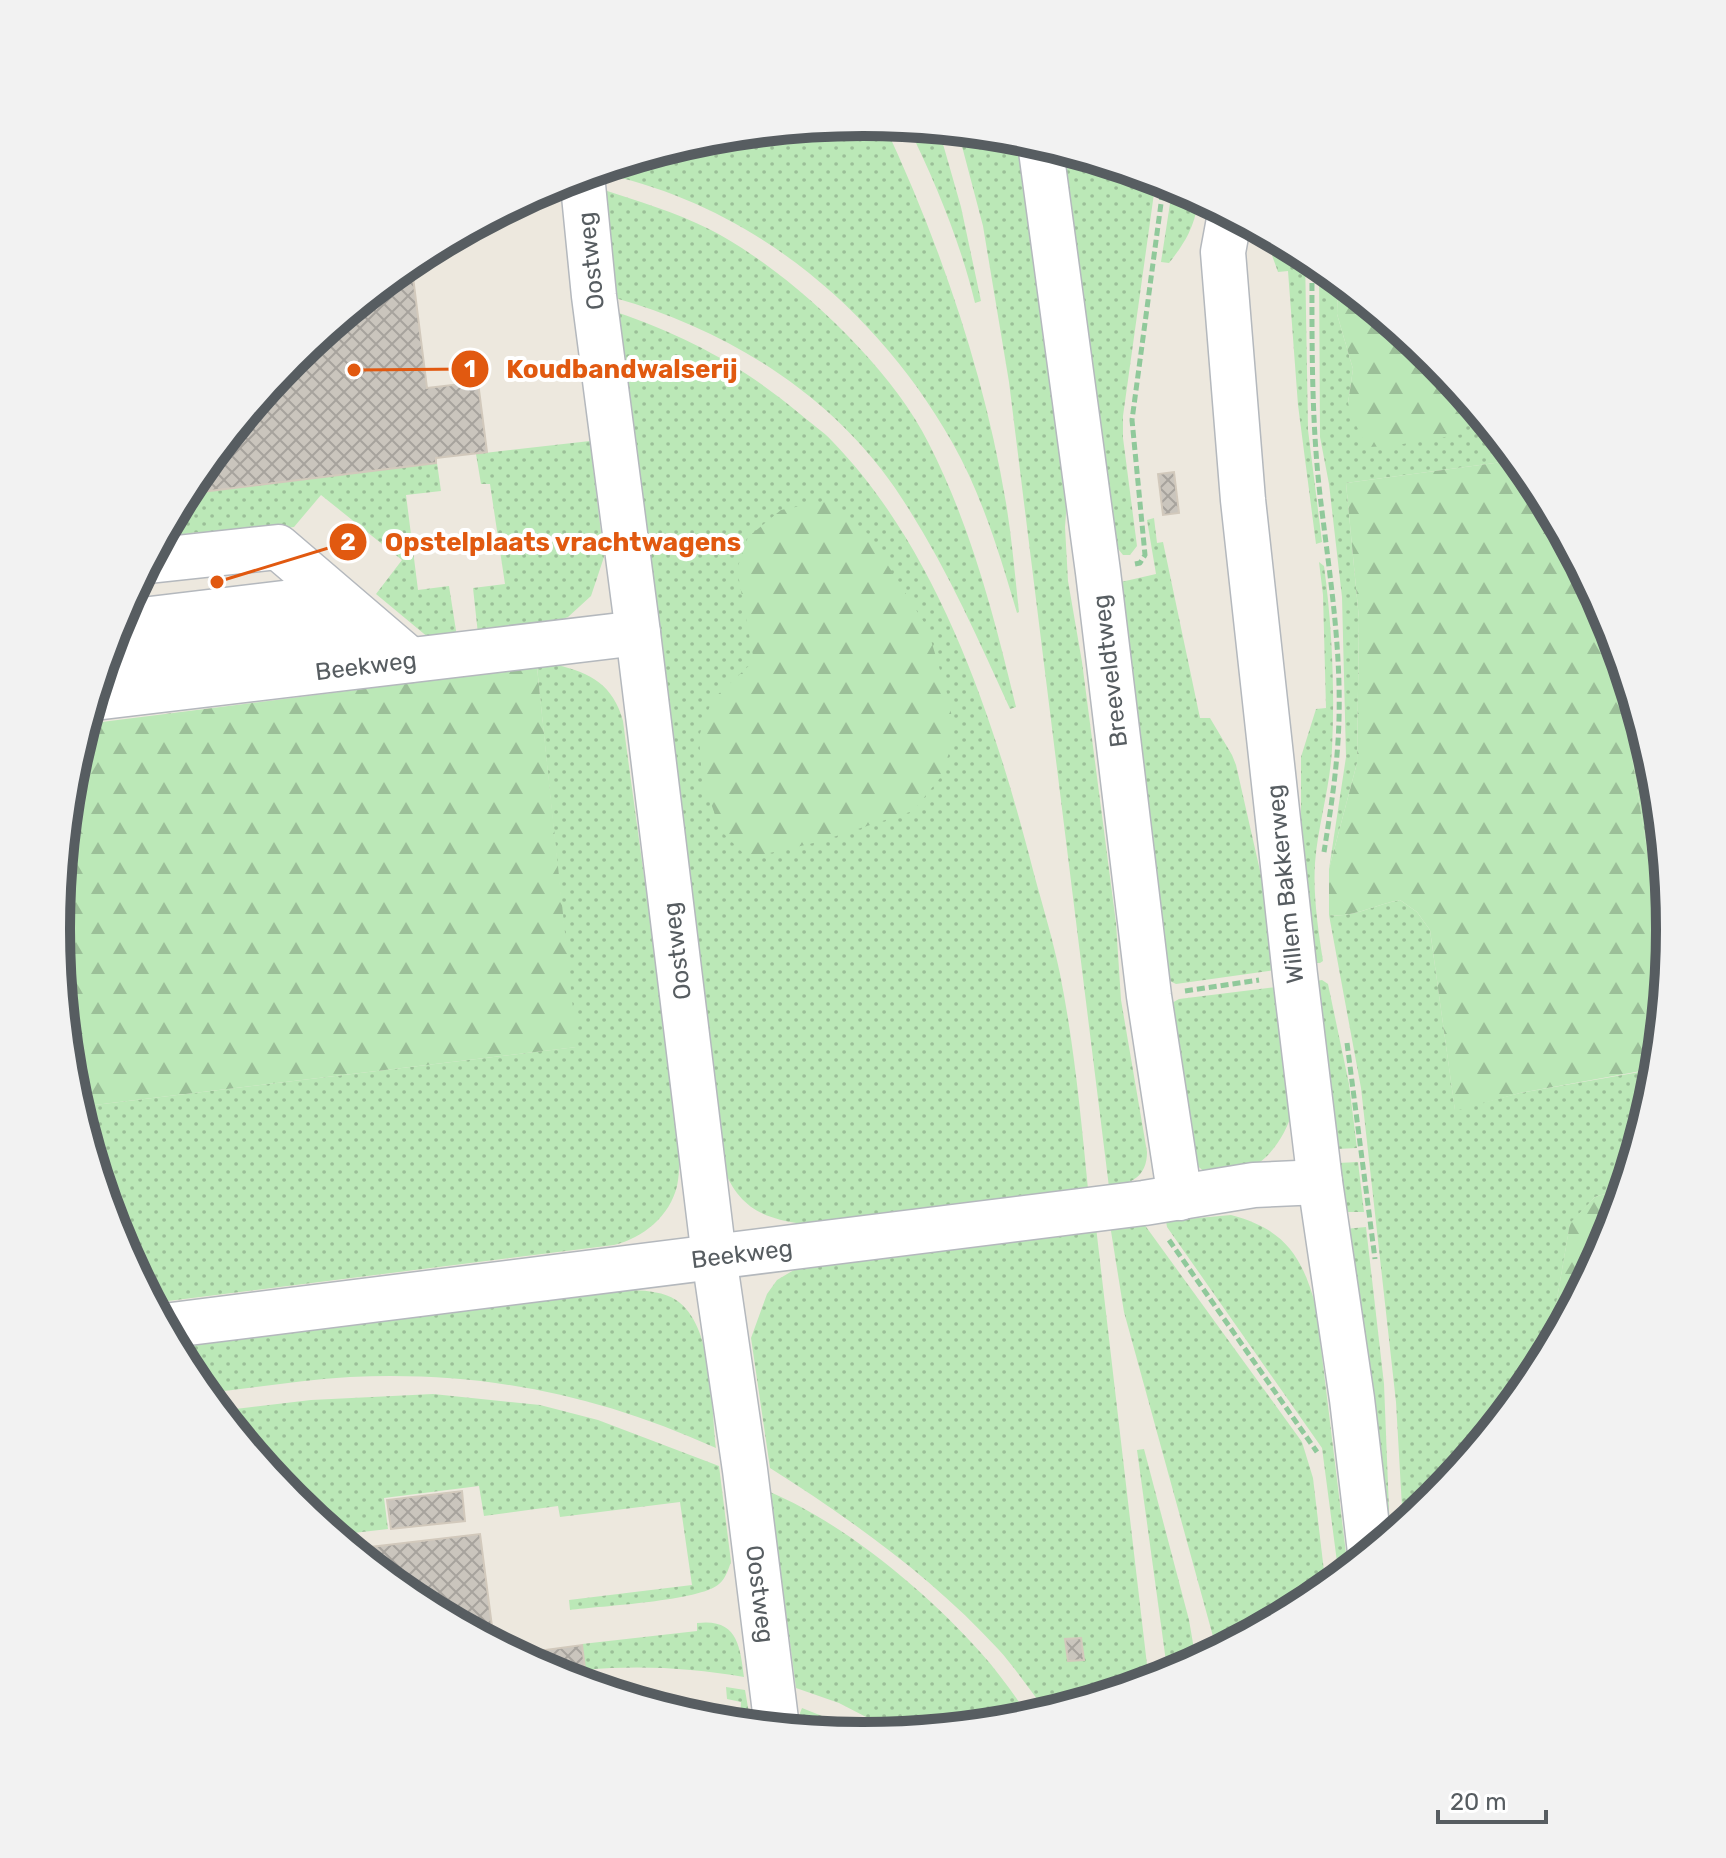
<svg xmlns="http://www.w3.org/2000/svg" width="1726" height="1858" viewBox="0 0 1726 1858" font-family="Rubik,sans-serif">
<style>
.grass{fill:url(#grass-dots)}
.forest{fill:url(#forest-firs)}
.building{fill:url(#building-cross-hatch);stroke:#d2c9bc;stroke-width:2}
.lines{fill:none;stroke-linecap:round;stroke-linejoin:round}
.minor-casing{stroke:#b4b8bd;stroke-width:47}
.path{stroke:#90c99b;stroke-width:5;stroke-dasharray:8 4;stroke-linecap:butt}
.minor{stroke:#fff;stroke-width:44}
.labels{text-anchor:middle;stroke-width:8;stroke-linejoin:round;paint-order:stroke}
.street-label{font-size:24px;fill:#575d61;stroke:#fff}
.rim{fill:none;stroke:#575d61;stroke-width:10}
.leader{fill:none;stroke:#e15910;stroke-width:3}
.callout-dot{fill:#e15910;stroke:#fff;stroke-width:3}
.mark-label{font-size:24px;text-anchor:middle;font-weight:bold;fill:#fff}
.callout-label{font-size:26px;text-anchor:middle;font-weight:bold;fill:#e15910;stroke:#fff;stroke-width:8;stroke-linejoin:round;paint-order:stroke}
</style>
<defs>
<pattern id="grass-dots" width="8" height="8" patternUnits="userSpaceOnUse" patternTransform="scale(2)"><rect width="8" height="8" fill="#bbe8b7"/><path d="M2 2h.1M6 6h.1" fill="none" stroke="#9bbf98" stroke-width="1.8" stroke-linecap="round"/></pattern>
<pattern id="forest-firs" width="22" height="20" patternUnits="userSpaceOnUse" patternTransform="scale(2)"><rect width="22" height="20" fill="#bbe8b7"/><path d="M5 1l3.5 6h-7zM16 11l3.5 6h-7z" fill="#9bbf98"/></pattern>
<pattern id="building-cross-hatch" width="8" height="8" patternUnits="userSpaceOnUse" patternTransform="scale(2)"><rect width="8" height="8" fill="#cac5bd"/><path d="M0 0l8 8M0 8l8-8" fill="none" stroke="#a7a39d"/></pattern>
</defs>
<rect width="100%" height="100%" fill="#ede8de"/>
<g class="grass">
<path d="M863,122L884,124C940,244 984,372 1006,503C1012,539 1015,576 1019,612L1017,613C1000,555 982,495 952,442C877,309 749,203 599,173V170L706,137Z"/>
<path d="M908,126L939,130L961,207L981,301L975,303C960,241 936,184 908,126Z"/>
<path d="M958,131L1020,137L1067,500L1065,527L1068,581L1082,662L1116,923L1121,1000L1147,1152C1147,1177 1131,1184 1109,1187L1009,382L983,226Z"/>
<polygon points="1064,151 1156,179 1123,416 1123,438 1137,546 1130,555 1123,555 1115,545"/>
<path d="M1173,184L1199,198C1194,227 1187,240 1169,263L1161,262Z"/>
<path d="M601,189C638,201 675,212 709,229C787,269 889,364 928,442C971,526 994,616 1016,707L1010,709C976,634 942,557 895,488C829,392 725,329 615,298Z"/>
<polygon points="1264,233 1305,254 1308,430 1322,542 1316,544 1298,405 1288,271 1278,272"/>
<polygon points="1319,264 1338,280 1337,314 1353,369 1348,403 1463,408 1469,401 1517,460 1346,483 1359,619 1357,763 1329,869 1346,757 1342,597 1329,484 1320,437"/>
<path d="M616,312C686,336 743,366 800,414C810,423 823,431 832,441C941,553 996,726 1034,874C1043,907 1053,940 1060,974C1074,1044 1081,1117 1088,1189L802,1224C760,1218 738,1206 722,1165Z"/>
<polygon points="590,441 604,557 591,596 568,617 554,622 478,634 473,588 505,584 490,484 481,484 476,454"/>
<polygon points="437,463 441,491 406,495 418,590 449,586 457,637 429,638 376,594 402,560 321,495 294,527 205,539 199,532 162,537 185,494"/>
<polygon points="1154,518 1157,543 1163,542 1200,718 1210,718 1232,755 1236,765 1268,906 1275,970 1176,984 1166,979 1121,582 1156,574 1147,520"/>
<path d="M1319,562L1324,566C1332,625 1335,689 1332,749C1330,788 1318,825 1315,863C1313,896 1318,929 1323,961L1320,963H1313L1301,831V757L1316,709L1326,708L1323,595Z"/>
<polygon points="1611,628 1655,772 1670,929 1666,967"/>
<path d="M557,665C591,673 613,685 623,721C638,837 656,954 669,1071C673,1104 684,1153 677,1186C670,1216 643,1238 614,1245L152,1303L117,1237L78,1107L576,1047L537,667Z"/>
<path d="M1400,900L1417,912L1430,930L1455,1110L1520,1093L1651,1070L1659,1038L1654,1087L1624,1188L1595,1197L1570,1224L1548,1351L1534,1378L1433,1500L1403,1525L1396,1402L1361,1088L1329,915C1354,918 1376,904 1400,900Z"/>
<polygon points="1322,980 1328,984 1349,1084 1357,1148 1337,1149 1316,981"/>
<path d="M1277,987L1292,1112C1287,1133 1267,1165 1244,1170C1232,1172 1218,1171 1205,1172L1191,1161L1170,1004L1179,999Z"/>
<polygon points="1358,1162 1364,1212 1344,1212 1338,1163"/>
<path d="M1231,1215C1284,1229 1302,1255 1316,1307L1348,1570L1339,1577L1322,1448L1167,1227L1166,1221Z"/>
<polygon points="1144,1224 1302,1442 1313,1478 1326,1588 1311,1600 1217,1651 1124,1312 1110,1225"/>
<path d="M1096,1227L1149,1682L1047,1712C1031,1692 1016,1669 999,1650C932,1577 852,1520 770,1468L751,1338L767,1294L777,1280L799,1267Z"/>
<polygon points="1366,1227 1384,1384 1390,1535 1345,1229"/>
<path d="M634,1290C648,1291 664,1292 676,1300C714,1325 711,1406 716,1448C595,1394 483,1371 350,1377C302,1380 253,1388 205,1393L192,1377L177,1349L181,1346Z"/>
<path d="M433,1394L540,1405L598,1420L719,1466L731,1562C728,1570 726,1578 719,1584C701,1601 600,1606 570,1610L569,1600L692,1585L680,1502L560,1517L558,1506L484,1516L479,1486L384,1498L388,1529L336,1535L292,1499L219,1411L311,1400Z"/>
<polygon points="1144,1449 1189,1620 1196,1661 1168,1676 1137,1450"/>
<path d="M770,1492C845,1524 927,1592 981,1653C999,1673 1015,1696 1030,1718L897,1733L839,1703L796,1688Z"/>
<path d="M697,1623C737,1618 740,1645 744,1677C691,1668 639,1665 585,1670L582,1644L697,1631Z"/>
<polygon points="726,1687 745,1690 751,1725 740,1724 741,1702 727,1699"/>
<polygon points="802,1708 862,1732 867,1736 802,1730 800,1713"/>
</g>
<g class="forest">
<polygon points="1338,280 1434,359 1469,401 1463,408 1463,434 1391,446 1367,447 1352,417 1348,403 1353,369 1337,314"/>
<path d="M1517,460L1534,481L1611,628L1666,967L1659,1038L1652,1069L1520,1093L1455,1111L1430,930L1417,912L1400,900C1376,904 1354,918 1329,915V869L1357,763L1359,619L1346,483Z"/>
<polygon points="830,500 868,534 927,627 949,700 954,731 949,753 940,778 913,811 818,842 748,858 721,831 702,779 699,736 712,700 754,661 737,569 748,537 781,510"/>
<polygon points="537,667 577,1047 78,1107 71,1086 56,929 72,771 86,724"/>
<polygon points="1624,1188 1608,1238 1548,1351 1570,1223 1595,1197"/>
</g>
<g class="building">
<polygon points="411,261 427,388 478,382 487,452 436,458 436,463 185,494 192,480 293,358"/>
<polygon points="1174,472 1179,513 1163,515 1158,474"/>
<polygon points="462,1491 465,1521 391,1529 387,1500"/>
<polygon points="480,1534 494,1642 414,1600 353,1549"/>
<polygon points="1081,1638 1084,1660 1068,1661 1065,1639"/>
<polygon points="582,1645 587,1684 554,1674 515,1654"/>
</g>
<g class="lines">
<defs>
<g id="minor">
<polyline points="1040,143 1098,572 1149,996 1180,1198"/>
<polyline points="582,175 594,296 638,633 714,1257 745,1470 777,1728"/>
<polyline points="1230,214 1223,252 1243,500 1295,975 1320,1182 1352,1399 1370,1552"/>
<polyline points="149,561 278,547 410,660"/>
<polyline points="117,623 317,599"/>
<polyline points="106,657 366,623"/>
<polyline points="94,698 638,633"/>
<polyline points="164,1326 1144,1203 1254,1185 1320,1182"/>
</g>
</defs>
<use href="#minor" class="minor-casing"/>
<g class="path">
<path d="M1312,259C1312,337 1311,417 1320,495C1329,570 1341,644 1339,719C1338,763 1331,808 1324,852"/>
<polyline points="1135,564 1140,563 1145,555 1132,420 1164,181"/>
<polyline points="1185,991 1259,980"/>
<polyline points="1347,1043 1375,1259"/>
<polyline points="1169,1240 1317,1452"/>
<polyline points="1331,1565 1333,1582"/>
</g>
<use href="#minor" class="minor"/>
</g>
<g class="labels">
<g class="street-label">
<text transform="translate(591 261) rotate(-96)" y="8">Oostweg</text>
<text transform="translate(366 666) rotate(-7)" y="8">Beekweg</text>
<text transform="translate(1110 671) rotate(-97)" y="8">Breeveldtweg</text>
<text transform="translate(1285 884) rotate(-96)" y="8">Willem Bakkerweg</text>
<text transform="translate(677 951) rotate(-97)" y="8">Oostweg</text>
<text transform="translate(742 1254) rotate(-7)" y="8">Beekweg</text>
<text transform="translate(760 1594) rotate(83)" y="8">Oostweg</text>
</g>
</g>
<path d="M0 0H1726V1858H0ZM70 929a793 793 0 1 1 1586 0a793 793 0 1 1-1586 0Z" fill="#f2f2f2" fill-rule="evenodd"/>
<path class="rim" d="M70 929a793 793 0 1 1 1586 0a793 793 0 1 1-1586 0Z"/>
<path class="leader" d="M354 370L470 369M217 582L348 542"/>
<g class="callout-dot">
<circle cx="354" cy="370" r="8"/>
<circle cx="217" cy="582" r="8"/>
<circle cx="470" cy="369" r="20"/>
<circle cx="348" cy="542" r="20"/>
</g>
<g class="mark-label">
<text x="470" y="377">1</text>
<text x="348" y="550">2</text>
</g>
<g class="callout-label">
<text x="622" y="378">Koudbandwalserij</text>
<text x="563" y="551">Opstelplaats vrachtwagens</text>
</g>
<path d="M1438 1810v12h108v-12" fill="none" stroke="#575d61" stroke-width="4"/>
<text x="1450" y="1810" font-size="24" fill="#575d61" stroke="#ffffff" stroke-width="6" paint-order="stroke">20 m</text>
</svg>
